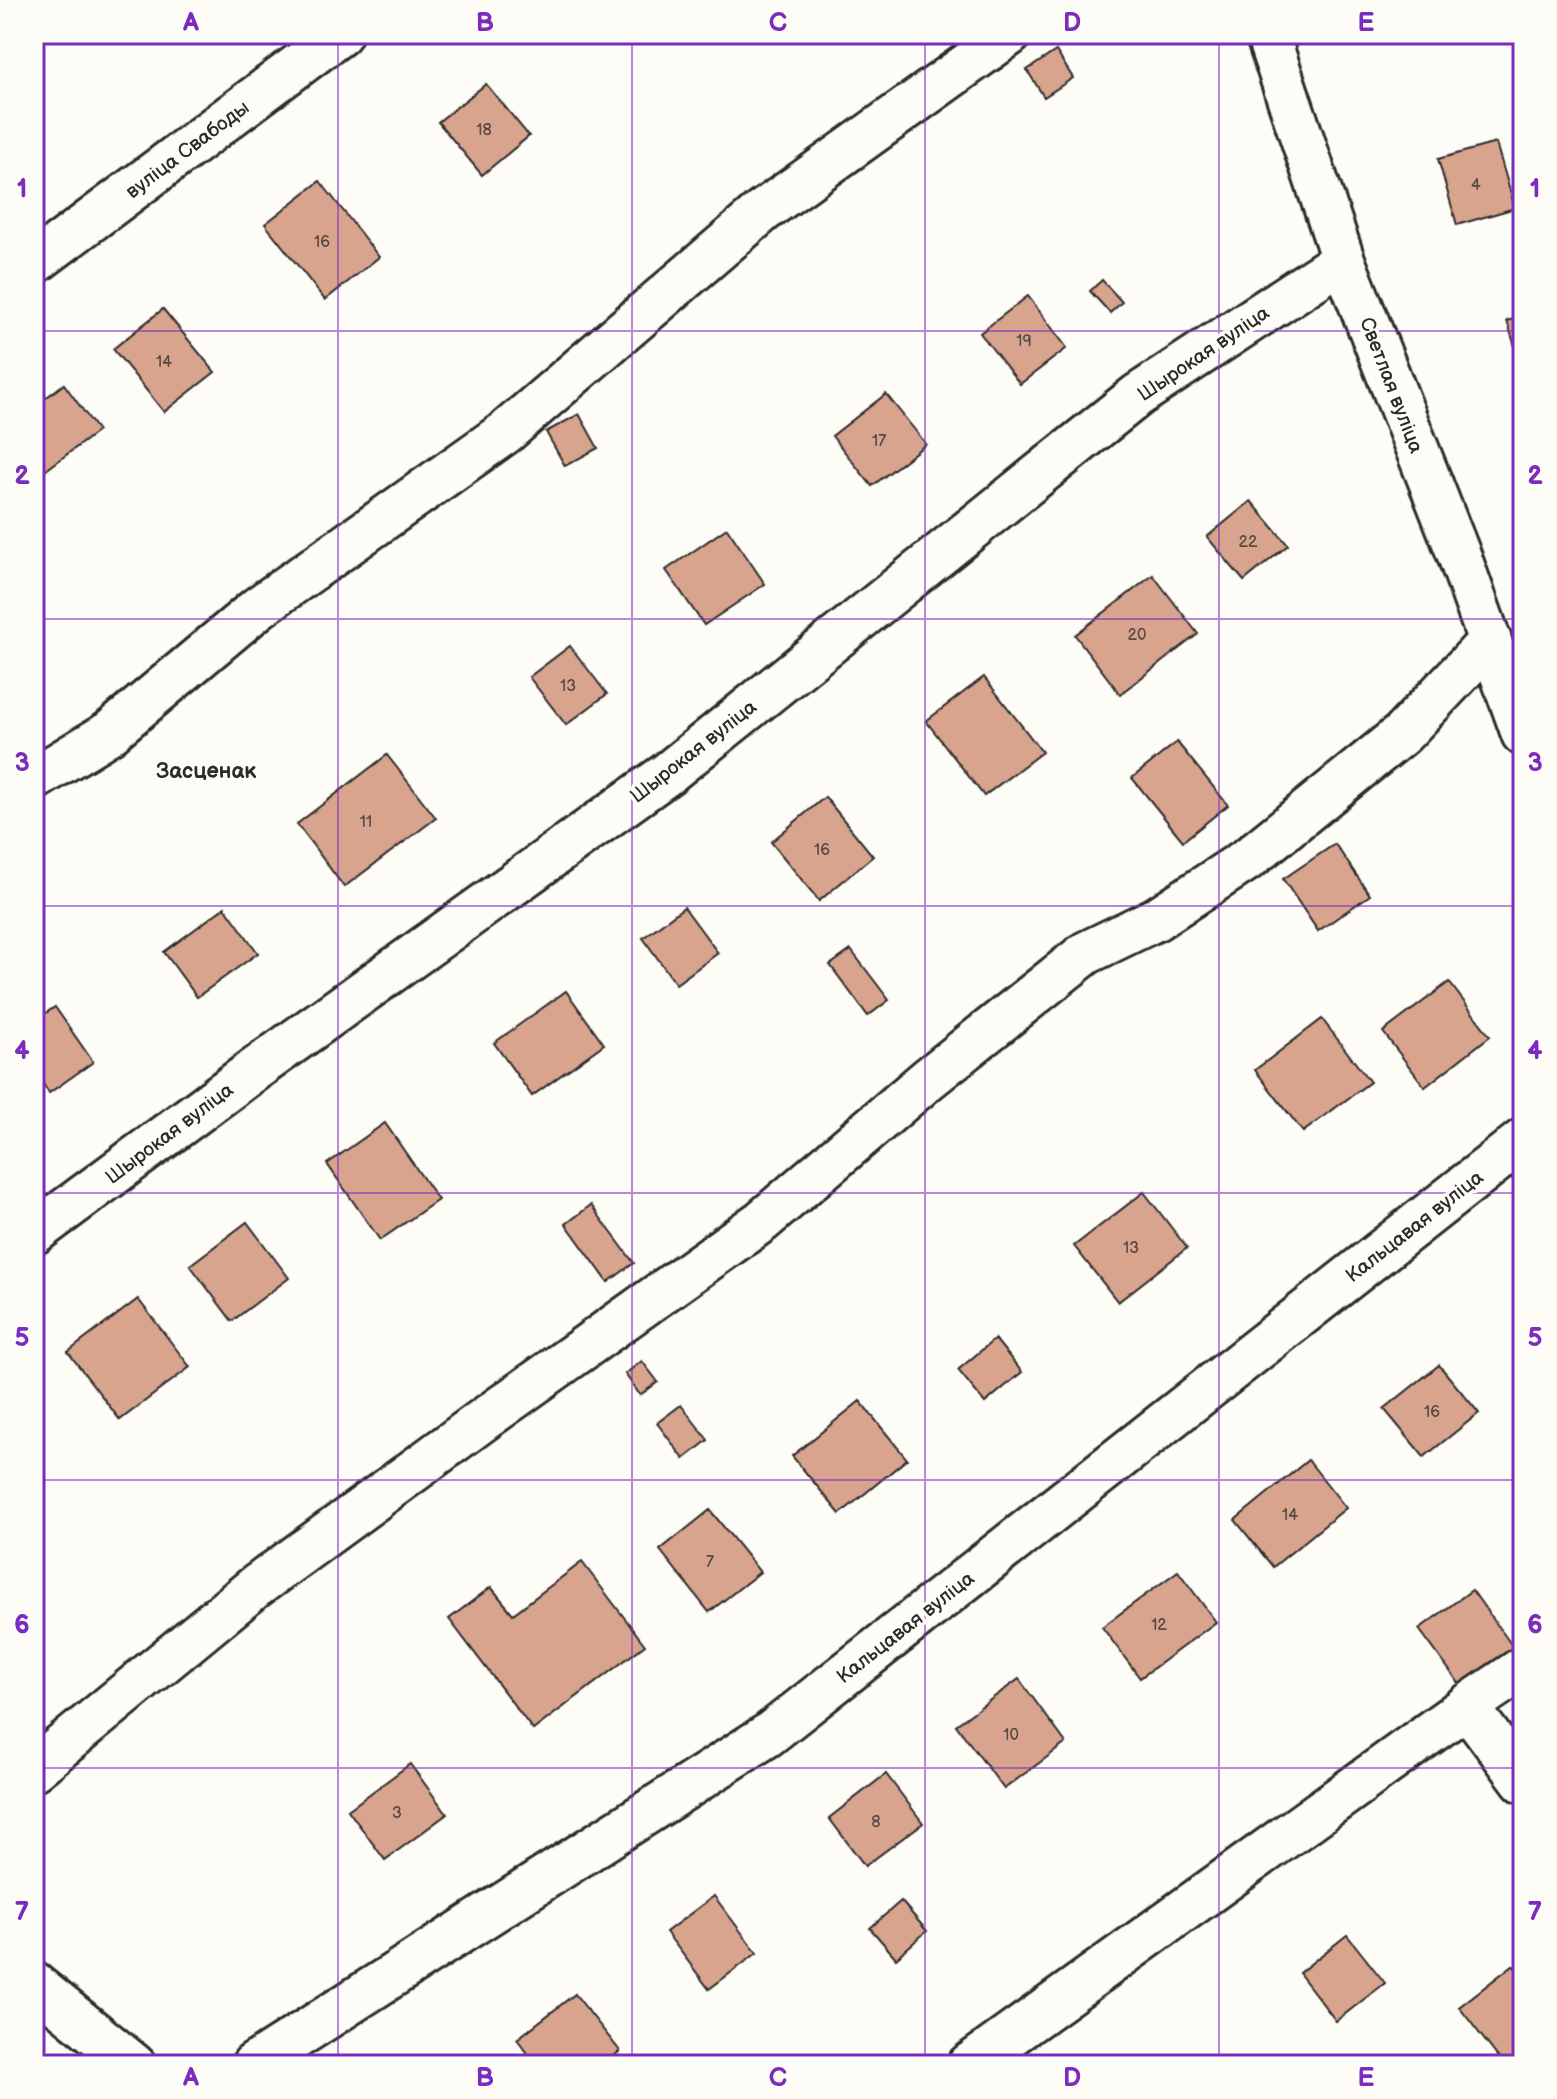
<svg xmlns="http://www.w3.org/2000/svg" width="1557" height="2099" viewBox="0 0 1557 2099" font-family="'Balsamiq Sans',sans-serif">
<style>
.building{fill:#d9a48e;stroke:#2b2b2b;stroke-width:2}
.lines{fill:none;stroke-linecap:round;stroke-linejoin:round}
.minor-casing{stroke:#2b2b2b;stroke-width:48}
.minor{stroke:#fdfcf7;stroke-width:42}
.grid{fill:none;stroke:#7b2cbf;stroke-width:2;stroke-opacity:0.55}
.labels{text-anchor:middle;stroke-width:7;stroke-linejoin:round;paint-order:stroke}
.number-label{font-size:16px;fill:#564944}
.street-label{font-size:20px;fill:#2b2b2b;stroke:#fdfcf7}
.neighbourhood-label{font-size:22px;font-weight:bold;fill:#2b2b2b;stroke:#fdfcf7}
.neatline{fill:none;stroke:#7b2cbf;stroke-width:3}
.grid-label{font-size:26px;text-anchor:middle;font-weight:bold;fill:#7b2cbf}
</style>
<rect width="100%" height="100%" fill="#fdfcf7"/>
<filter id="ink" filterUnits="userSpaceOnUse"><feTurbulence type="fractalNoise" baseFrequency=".0125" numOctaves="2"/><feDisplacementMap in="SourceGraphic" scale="16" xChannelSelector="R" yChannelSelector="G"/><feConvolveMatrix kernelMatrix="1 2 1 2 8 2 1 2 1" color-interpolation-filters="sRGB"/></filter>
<g filter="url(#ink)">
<g class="building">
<polygon points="1056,51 1073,78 1044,97 1027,70"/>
<polygon points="486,84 529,136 482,175 438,122"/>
<polygon points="1496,143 1515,208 1457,225 1438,159"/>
<polygon points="320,181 379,257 325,300 265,224"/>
<polygon points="1102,280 1122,302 1110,313 1090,291"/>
<polygon points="1028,296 1067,348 1020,384 980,333"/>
<polygon points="163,309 215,372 164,412 113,349"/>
<polygon points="1523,316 1523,372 1507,321"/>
<polygon points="64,384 98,431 46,470 34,454 34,407"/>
<polygon points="886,394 926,444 872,486 832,436"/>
<polygon points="579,414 598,448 565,466 546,432"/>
<polygon points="1251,501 1288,545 1244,581 1207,537"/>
<polygon points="727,528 765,584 704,625 666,570"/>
<polygon points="1153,575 1198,634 1120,694 1075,635"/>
<polygon points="570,646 607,694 566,725 529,677"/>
<polygon points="984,677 1042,752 984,796 926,721"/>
<polygon points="1177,742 1228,805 1183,841 1132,778"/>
<polygon points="387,755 436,818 344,887 297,824"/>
<polygon points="825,797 873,856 819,901 771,842"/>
<polygon points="1335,844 1370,895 1318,931 1283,879"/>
<polygon points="225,907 258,953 197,997 164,952"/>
<polygon points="684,907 718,953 676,984 643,938"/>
<polygon points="851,950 889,1000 868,1016 830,965"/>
<polygon points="1449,982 1490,1036 1425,1087 1383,1032"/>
<polygon points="566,991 604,1044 532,1096 494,1043"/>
<polygon points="55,1007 93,1062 49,1093 34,1071 34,1021"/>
<polygon points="1322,1019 1370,1082 1303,1132 1255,1070"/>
<polygon points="385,1123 438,1200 380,1240 327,1164"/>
<polygon points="1144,1192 1187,1248 1118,1302 1074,1246"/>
<polygon points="591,1205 634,1263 608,1282 566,1224"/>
<polygon points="247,1222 289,1278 232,1321 190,1265"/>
<polygon points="138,1299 190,1367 120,1420 68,1352"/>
<polygon points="995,1339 1022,1372 985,1403 958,1370"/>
<polygon points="642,1361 658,1382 640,1395 625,1374"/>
<polygon points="1439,1365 1479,1413 1424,1457 1384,1409"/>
<polygon points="860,1401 907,1459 840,1514 792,1456"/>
<polygon points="681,1405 708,1440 684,1459 657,1423"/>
<polygon points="1308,1460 1346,1508 1273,1567 1235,1520"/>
<polygon points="710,1510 760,1572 709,1612 660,1550"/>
<polygon points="582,1562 645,1645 533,1730 449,1619 491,1587 513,1614"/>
<polygon points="1178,1571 1216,1622 1140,1678 1102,1627"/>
<polygon points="1472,1590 1513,1647 1461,1686 1419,1629"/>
<polygon points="1019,1679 1066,1743 1004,1789 956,1725"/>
<polygon points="410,1764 447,1814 385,1860 348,1810"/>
<polygon points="886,1774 923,1823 865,1866 829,1818"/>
<polygon points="714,1896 757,1953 709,1989 666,1932"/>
<polygon points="901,1901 927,1931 896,1958 870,1928"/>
<polygon points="1347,1935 1385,1983 1336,2021 1299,1973"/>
<polygon points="1513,1965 1523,1977 1523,2054 1509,2065 1504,2065 1459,2007"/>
<polygon points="575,1994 620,2051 603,2065 537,2065 517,2039"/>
</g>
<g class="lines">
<defs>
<g id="minor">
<polyline points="1267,34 1343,260 1459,555 1523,734"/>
<polyline points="34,263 340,34"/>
<polyline points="34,779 109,733 258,608 506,432 763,211 1010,34"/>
<polyline points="34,1233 254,1070 667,774 1138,395 1343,260"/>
<polyline points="1523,1668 1467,1706 1523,1781"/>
<polyline points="34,1769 255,1587 487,1417 762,1221 928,1079 1086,953 1156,919 1249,858 1402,734 1490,641"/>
<polyline points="34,1984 134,2065"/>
<polyline points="253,2065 768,1735 1523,1140"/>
<polyline points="969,2065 1467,1706"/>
</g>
</defs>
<use href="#minor" class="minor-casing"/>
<use href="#minor" class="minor"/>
</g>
</g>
<path class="grid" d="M338,34V2065M632,34V2065M925,34V2065M1219,34V2065M34,331H1523M34,619H1523M34,906H1523M34,1193H1523M34,1480H1523M34,1768H1523"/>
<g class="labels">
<g class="number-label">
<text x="484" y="135">18</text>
<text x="1476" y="190">4</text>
<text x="322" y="247">16</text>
<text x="1024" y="346">19</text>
<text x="164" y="367">14</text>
<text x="879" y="446">17</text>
<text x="1248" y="547">22</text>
<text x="1137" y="640">20</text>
<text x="568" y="691">13</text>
<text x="366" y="827">11</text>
<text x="822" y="855">16</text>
<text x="1131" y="1253">13</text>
<text x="1432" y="1417">16</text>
<text x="1290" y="1520">14</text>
<text x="710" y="1567">7</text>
<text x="1159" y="1630">12</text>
<text x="1011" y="1740">10</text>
<text x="397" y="1818">3</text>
<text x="876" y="1827">8</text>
</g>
<g class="street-label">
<text transform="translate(187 149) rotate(-37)" y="7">вуліца Свабоды</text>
<text transform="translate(1203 353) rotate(-34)" y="7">Шырокая вуліца</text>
<text transform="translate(1392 385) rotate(69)" y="7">Светлая вуліца</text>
<text transform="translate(693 751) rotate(-38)" y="7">Шырокая вуліца</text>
<text transform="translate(169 1133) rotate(-37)" y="7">Шырокая вуліца</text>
<text transform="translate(1414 1226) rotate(-38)" y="7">Кальцавая вуліца</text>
<text transform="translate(905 1627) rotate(-38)" y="7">Кальцавая вуліца</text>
</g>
<g class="neighbourhood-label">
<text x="206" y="778">Засценак</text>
</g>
</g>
<rect width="1557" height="2099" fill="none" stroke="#fdfcf7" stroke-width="88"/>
<rect x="44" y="44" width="1469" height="2011" class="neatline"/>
<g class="grid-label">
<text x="191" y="31">A</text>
<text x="485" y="31">B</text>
<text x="778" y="31">C</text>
<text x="1072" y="31">D</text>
<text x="1366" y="31">E</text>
<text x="22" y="197">1</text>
<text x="1535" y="197">1</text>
<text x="22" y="484">2</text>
<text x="1535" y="484">2</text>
<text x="22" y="771">3</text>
<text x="1535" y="771">3</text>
<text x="22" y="1059">4</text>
<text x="1535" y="1059">4</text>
<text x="22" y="1346">5</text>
<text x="1535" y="1346">5</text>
<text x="22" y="1633">6</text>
<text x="1535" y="1633">6</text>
<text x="22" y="1920">7</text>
<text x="1535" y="1920">7</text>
<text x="191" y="2086">A</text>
<text x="485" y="2086">B</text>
<text x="778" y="2086">C</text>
<text x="1072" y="2086">D</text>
<text x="1366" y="2086">E</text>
</g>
</svg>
